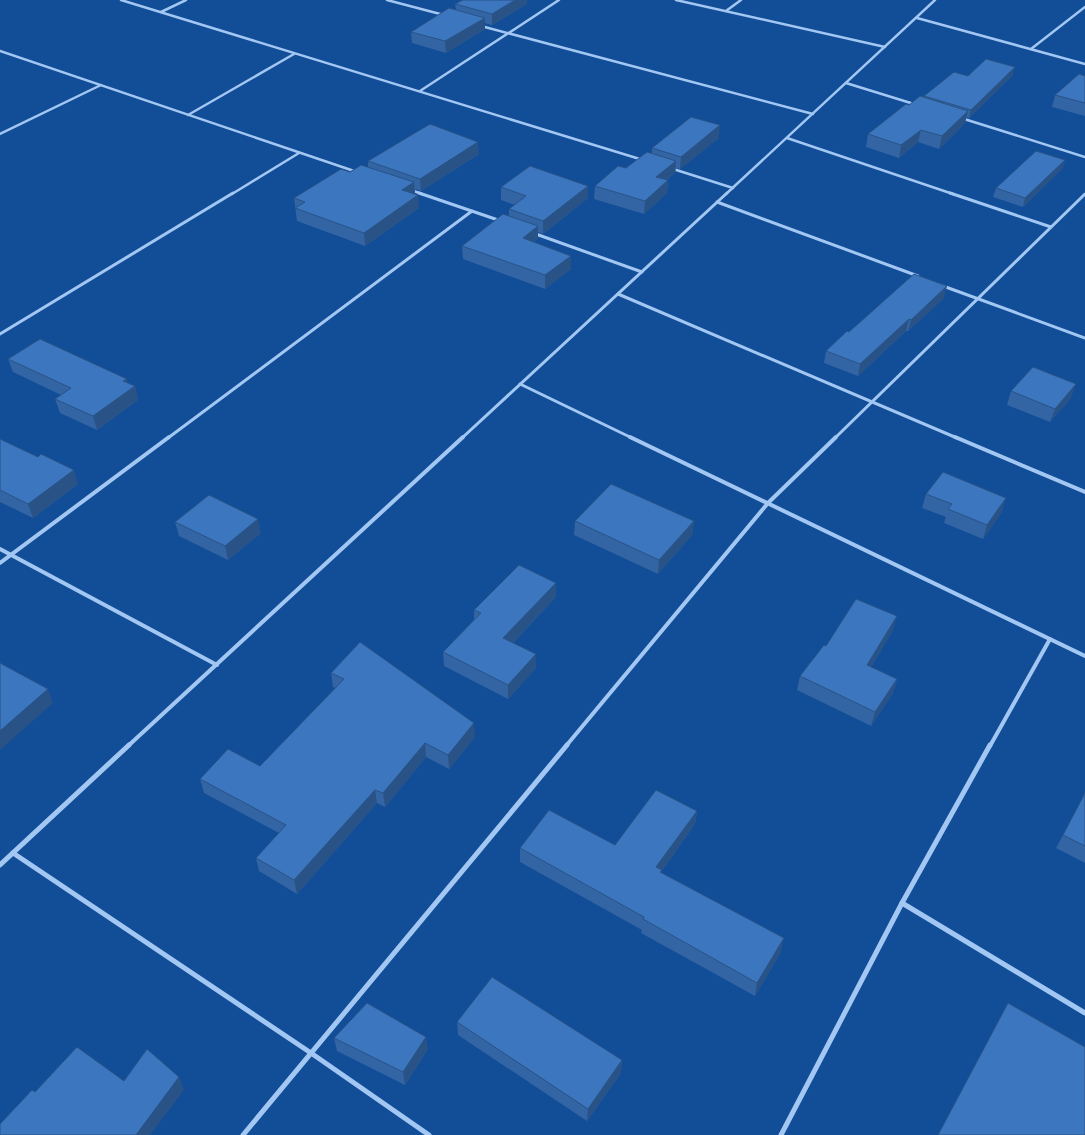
<svg xmlns="http://www.w3.org/2000/svg" width="1085" height="1135" viewBox="0 0 1085 1135" font-family="Helvetica,sans-serif">
<style>
.lines{fill:none;stroke-linecap:round;stroke-linejoin:round}
.minor-far3{stroke:#a3c7f3;stroke-width:2.5}
.minor-far2{stroke:#a3c7f3;stroke-width:3}
.minor-far1{stroke:#a3c7f3;stroke-width:4}
.minor{stroke:#a3c7f3;stroke-width:5}
.wall{fill:#3365a4}
.shaded-wall{fill:#295386}
.building{fill:#3b76bf;stroke:#295386}
</style>
<rect width="100%" height="100%" fill="#124d97"/>
<g class="lines">
<g class="minor-far3">
<polyline points="121,0 643,160"/>
<polyline points="387,0 444,15"/>
<polyline points="676,0 885,47"/>
<polyline points="726,11 741,0"/>
<polyline points="161,12 186,0"/>
<polyline points="917,18 1085,64"/>
<polyline points="481,26 813,114"/>
<polyline points="1031,49 1085,7"/>
<polyline points="0,51 357,172"/>
<polyline points="846,83 914,104"/>
<polyline points="420,91 559,0"/>
<polyline points="188,115 294,54"/>
<polyline points="961,118 1085,157"/>
<polyline points="0,134 101,85"/>
<polyline points="787,138 953,194"/>
<polyline points="670,168 733,188"/>
<polyline points="411,190 422,194"/>
<polyline points="232,194 299,153"/>
<polyline points="726,194 935,0"/>
</g>
<g class="minor-far2">
<polyline points="419,193 501,221"/>
<polyline points="950,193 1051,227"/>
<polyline points="717,202 918,276"/>
<polyline points="533,233 642,272"/>
<polyline points="943,286 1085,338"/>
<polyline points="618,294 957,438"/>
<polyline points="0,334 233,193"/>
<polyline points="520,384 632,438"/>
<polyline points="168,438 472,211"/>
<polyline points="462,438 727,193"/>
<polyline points="835,438 1085,194"/>
</g>
<g class="minor-far1">
<polyline points="630,437 1085,656"/>
<polyline points="955,437 1085,492"/>
<polyline points="0,549 217,665"/>
<polyline points="0,563 169,437"/>
<polyline points="128,746 463,437"/>
<polyline points="566,746 768,503 836,437"/>
<polyline points="990,746 1050,639"/>
</g>
<g class="minor">
<polyline points="13,853 311,1053 429,1135"/>
<polyline points="0,865 129,745"/>
<polyline points="902,903 1085,1013"/>
<polyline points="243,1135 567,745"/>
<polyline points="781,1135 902,903 990,745"/>
</g>
</g>
<g class="wall">
<polygon points="463,0 527,0 527,4 492,25 485,23 485,29 446,53 412,43 411,32 456,10 455,4"/>
<polygon points="1013,75 969,118 966,117 965,123 939,149 918,142 899,158 866,147 868,134 909,105 924,97 924,96 968,76"/>
<polygon points="1085,76 1085,116 1052,107 1055,95"/>
<polygon points="719,138 680,169 676,168 675,173 667,180 668,180 667,193 644,214 594,199 595,186 652,153 652,148"/>
<polygon points="479,154 421,191 415,189 415,194 419,208 365,246 297,221 294,198 350,172 368,167 368,161"/>
<polygon points="1065,160 1062,169 1023,207 993,197 996,188"/>
<polygon points="588,186 588,198 543,234 538,232 538,238 534,242 571,269 545,289 463,259 462,246 509,216 509,209 515,205 501,200 501,187"/>
<polygon points="944,298 908,331 906,331 858,376 824,363 826,351 849,332"/>
<polygon points="8,359 128,383 135,386 138,400 97,430 60,413 55,399 61,395 13,372"/>
<polygon points="1011,391 1071,398 1050,422 1007,405"/>
<polygon points="0,439 78,484 33,518 0,502"/>
<polygon points="926,494 1002,512 983,539 944,523 946,517 922,508"/>
<polygon points="575,521 694,521 692,535 658,574 574,535"/>
<polygon points="175,522 261,533 228,560 179,536"/>
<polygon points="556,597 513,643 536,654 536,668 508,699 444,666 443,652 474,620 474,610"/>
<polygon points="893,630 871,667 897,679 893,693 871,726 797,690 800,676 826,646"/>
<polygon points="331,673 475,737 449,769 426,757 385,807 377,803 297,894 259,871 256,858 279,833 204,793 200,779 260,766 336,688 333,687"/>
<polygon points="1085,793 1085,863 1056,848 1063,835"/>
<polygon points="697,811 695,824 661,872 661,873 781,952 755,996 641,933 642,930 520,862 520,848 615,845"/>
<polygon points="457,1022 622,1060 621,1073 587,1121 458,1035"/>
<polygon points="334,1038 428,1049 405,1085 337,1051"/>
</g>
<g class="shaded-wall">
<polygon points="515,0 527,0 527,4 492,25 492,14"/>
<polygon points="485,18 485,29 446,53 445,41"/>
<polygon points="1015,67 1013,75 969,118 971,110"/>
<polygon points="968,111 965,123 939,149 942,136"/>
<polygon points="720,125 719,138 680,169 681,157"/>
<polygon points="921,130 918,142 899,158 901,145"/>
<polygon points="478,142 479,154 421,191 420,179"/>
<polygon points="1065,160 1062,169 1023,207 1025,198"/>
<polygon points="676,161 675,173 656,189 656,177"/>
<polygon points="668,180 667,193 644,214 645,201"/>
<polygon points="414,182 415,195 402,190"/>
<polygon points="588,186 588,198 543,234 543,221"/>
<polygon points="418,195 419,208 365,246 364,233"/>
<polygon points="538,226 538,238 523,251 523,238"/>
<polygon points="571,256 571,269 545,289 545,275"/>
<polygon points="947,286 944,298 908,331 911,320"/>
<polygon points="909,319 906,331 858,376 860,364"/>
<polygon points="127,379 129,390 135,386 138,400 97,430 93,416 123,381"/>
<polygon points="1076,384 1071,398 1050,422 1055,409"/>
<polygon points="74,470 78,484 33,518 28,504"/>
<polygon points="1006,498 1002,512 983,539 987,525"/>
<polygon points="258,519 261,533 228,560 225,546"/>
<polygon points="694,521 692,535 658,574 659,560"/>
<polygon points="556,583 556,597 504,652 503,638"/>
<polygon points="897,616 893,630 864,679 867,665"/>
<polygon points="536,654 536,668 508,699 508,685"/>
<polygon points="897,679 893,693 871,726 875,712"/>
<polygon points="48,689 53,703 0,750 0,731"/>
<polygon points="474,723 475,737 449,769 448,755"/>
<polygon points="425,743 426,757 385,807 383,793"/>
<polygon points="375,790 377,803 297,894 294,880"/>
<polygon points="697,811 695,824 661,872 660,883 656,867"/>
<polygon points="784,938 781,952 755,996 757,983"/>
<polygon points="426,1037 428,1049 405,1085 403,1072"/>
<polygon points="622,1060 621,1073 587,1121 588,1109"/>
<polygon points="179,1077 184,1090 150,1135 136,1135"/>
</g>
<g class="building">
<polygon points="463,0 515,0 492,14 455,4"/>
<polygon points="449,8 485,18 445,41 411,32"/>
<polygon points="986,59 1015,67 971,110 924,96 954,72 968,76"/>
<polygon points="1079,74 1085,76 1085,103 1055,95"/>
<polygon points="920,96 968,111 942,136 921,130 901,145 868,134 906,104 909,105"/>
<polygon points="691,117 720,125 681,157 652,148"/>
<polygon points="430,124 478,142 420,179 368,161"/>
<polygon points="1036,151 1065,160 1025,198 996,188"/>
<polygon points="647,152 676,161 656,177 668,180 645,201 595,186 618,166 626,168"/>
<polygon points="361,165 414,182 402,190 418,195 364,233 295,208 305,202 294,198 341,169 350,172"/>
<polygon points="530,166 588,186 543,221 509,209 526,196 501,187"/>
<polygon points="503,214 538,226 523,238 571,256 545,275 462,246"/>
<polygon points="914,274 947,286 911,320 909,319 860,364 826,351 847,331 849,332"/>
<polygon points="40,339 127,379 123,381 135,386 93,416 55,399 71,388 8,359"/>
<polygon points="1033,367 1076,384 1055,409 1011,391"/>
<polygon points="0,439 38,457 41,454 74,470 28,504 0,490"/>
<polygon points="943,472 1006,498 987,525 948,509 952,504 926,494"/>
<polygon points="611,484 694,521 659,560 575,521"/>
<polygon points="209,495 258,519 225,546 175,522"/>
<polygon points="519,565 556,583 503,638 536,654 508,685 443,652 481,613 474,610"/>
<polygon points="856,599 897,616 867,665 897,679 875,712 800,676 824,645 826,646"/>
<polygon points="360,642 474,723 448,755 425,743 383,793 375,790 294,880 256,858 286,825 200,779 228,749 260,766 344,679 331,673"/>
<polygon points="0,663 48,689 0,731"/>
<polygon points="656,790 697,811 656,867 662,870 660,872 784,938 757,983 643,919 644,917 520,848 549,810 615,845"/>
<polygon points="1085,793 1085,846 1063,835"/>
<polygon points="492,977 622,1060 588,1109 457,1022"/>
<polygon points="367,1003 426,1037 403,1072 334,1038"/>
<polygon points="1008,1003 1085,1047 1085,1135 938,1135"/>
<polygon points="77,1047 124,1081 147,1049 179,1077 136,1135 0,1135 0,1124 32,1090 35,1092"/>
</g>
</svg>
